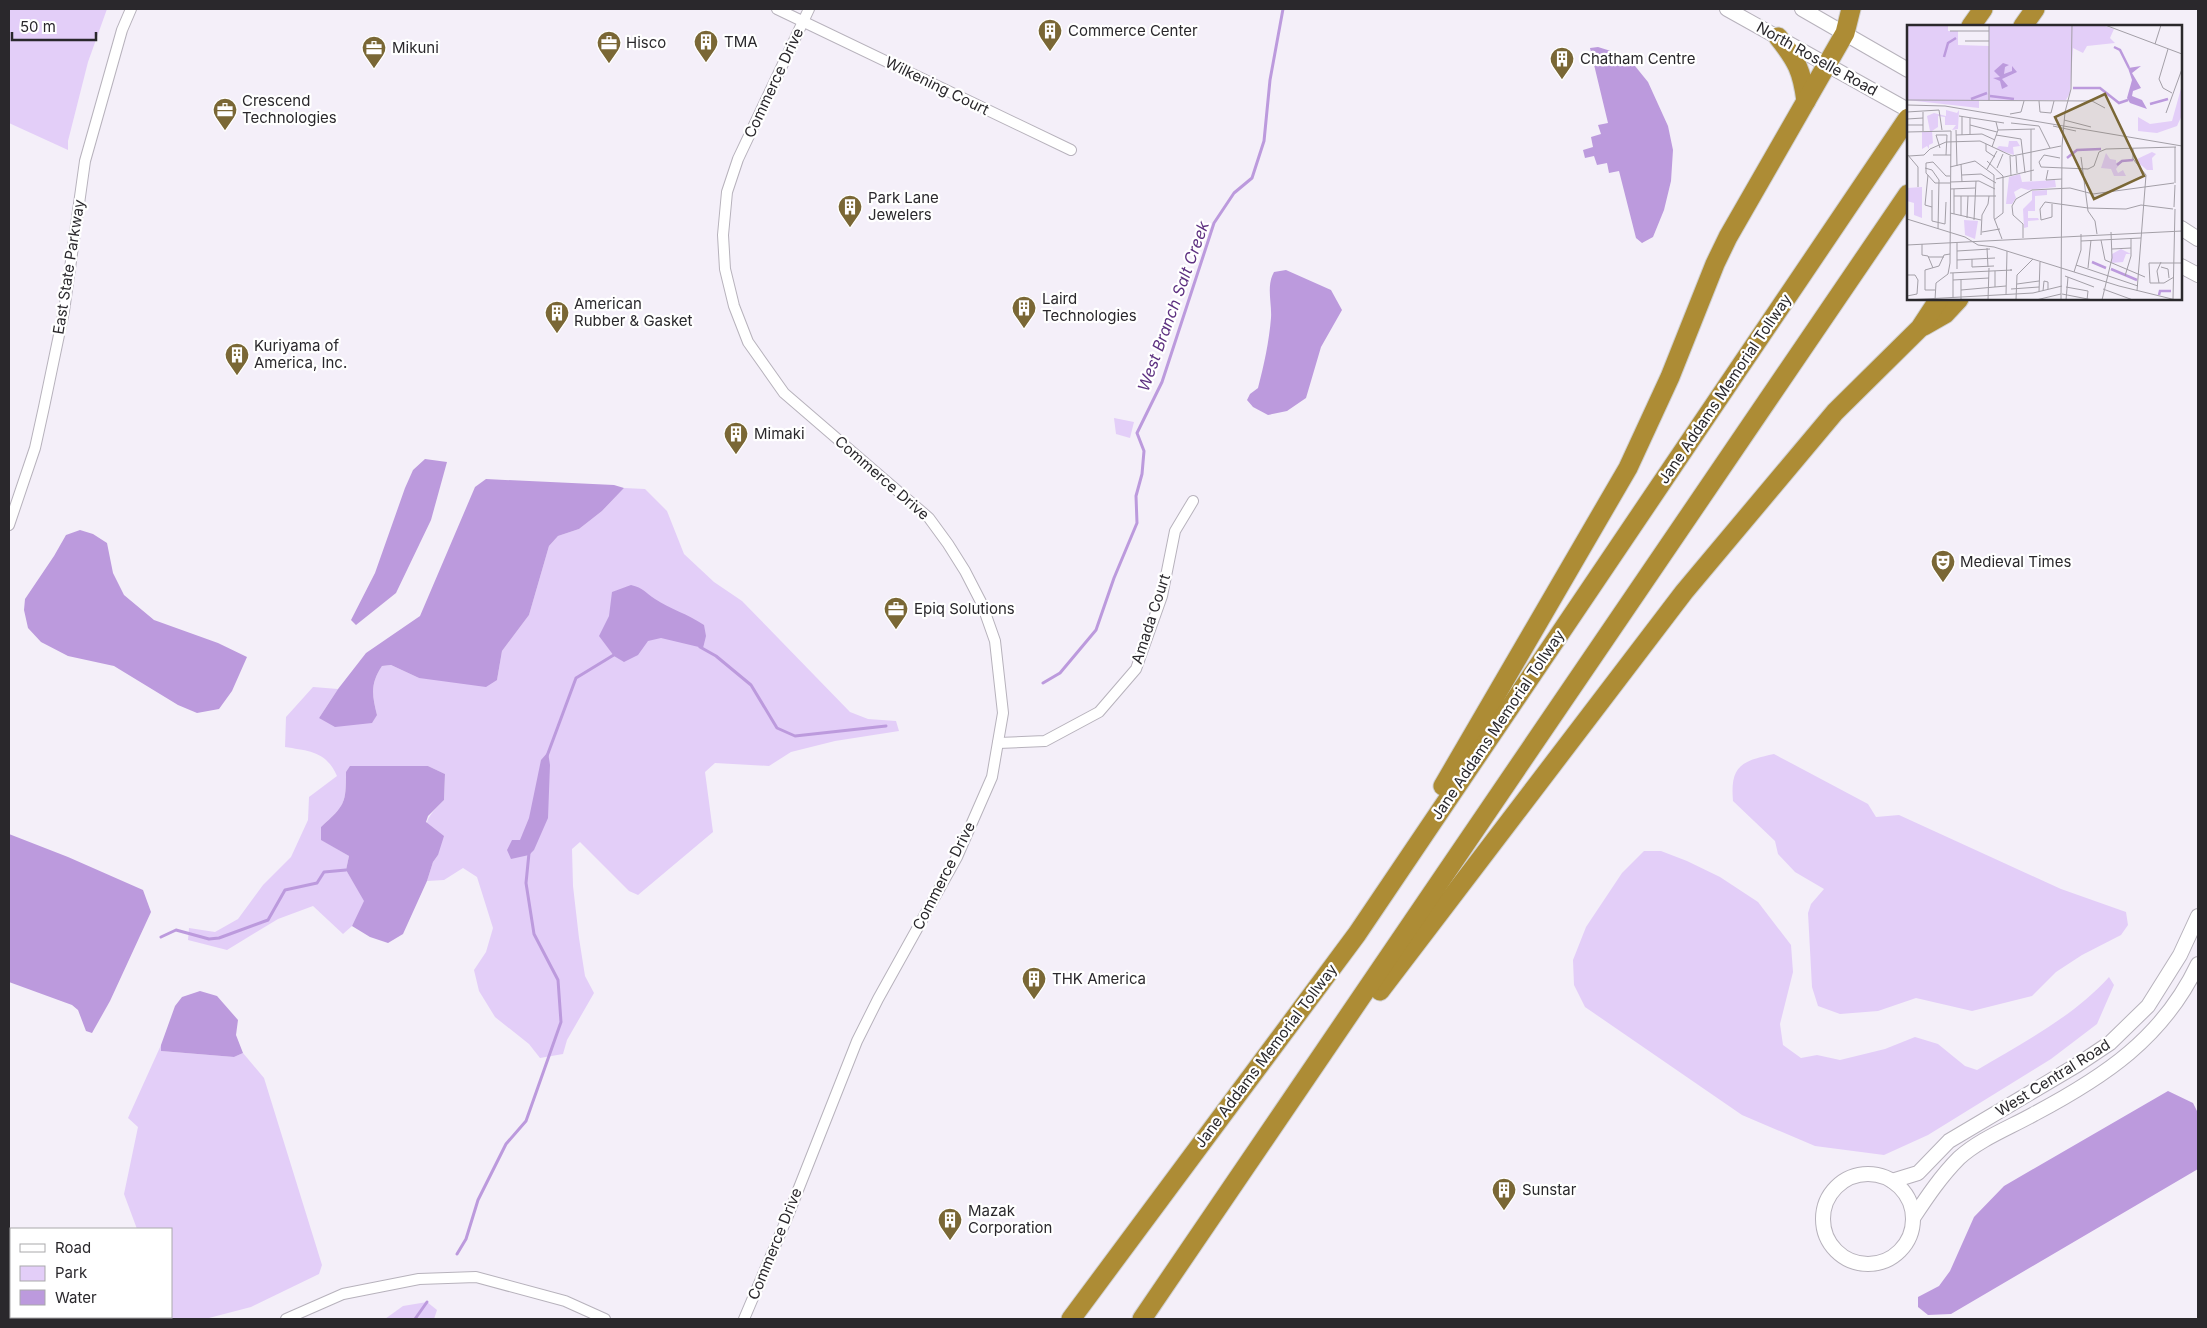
<svg xmlns="http://www.w3.org/2000/svg" width="2207" height="1328" viewBox="0 0 2207 1328" font-family="Inter,sans-serif">
<style>
.green{fill:#e3cef8}
.water{fill:#bc9add}
.lines{fill:none;stroke-linecap:round;stroke-linejoin:round}
.stream{stroke:#bc9add;stroke-width:3}
.street-casing{stroke:#b7b2bc;stroke-width:12}
.secondary-casing{stroke:#b7b2bc;stroke-width:16}
.highway-casing{stroke:#d0d0d1;stroke-width:21}
.street{stroke:#fff;stroke-width:10}
.secondary{stroke:#fff;stroke-width:14}
.highway{stroke:#ad8c35;stroke-width:19}
.labels{text-anchor:middle;stroke-width:4.5;stroke-linejoin:round;paint-order:stroke}
.poi-label{font-size:15px;fill:#2a282c;stroke:#fff;text-anchor:start}
.street-label{font-size:15px;fill:#2a282c;stroke:#fff}
.water-label{font-size:16px;font-style:italic;fill:#5d3080;stroke:#fff}
.inset-river{fill:none;stroke:#bc9add;stroke-width:2.5}
.inset-road{fill:none;stroke:#a39fa7;stroke-width:1}
.view{fill:#7a6735;fill-opacity:0.15;stroke:#7a6735;stroke-width:2.5}
.inset-edge{fill:none;stroke:#2a282c;stroke-width:2.5}
</style>
<rect width="100%" height="100%" fill="#f4eff9"/>
<g class="green">
<polygon points="9,9 107,9 88,62 68,141 68,150 9,123"/>
<polygon points="1114,418 1134,422 1130,438 1116,434"/>
<path d="M624,488L645,489L667,511L684,554L714,582L742,601L850,712L868,719L896,721L899,731L835,741L791,752L769,766L715,763L705,772L713,832L638,895L629,891L580,842L572,849L573,886L579,938L585,976L594,993L567,1040L563,1054L540,1058L529,1044L495,1017L479,991L474,970L486,952L493,928L477,877L463,868L444,880L427,881L433,862L438,855C426,824 418,826 444,800L445,774L428,766L346,772C346,804 345,805 321,827L322,840L349,856L346,870L365,901L352,926L343,934L313,906L278,919L227,950L188,940L189,928L215,932L238,919L263,885L291,857L308,820L309,797L337,776C326,751 309,751 285,747L286,717L313,687L338,689L319,718L377,715C372,695 370,684 382,666L391,665L419,678L497,680L502,651L529,615L549,546L558,536L579,529L602,511Z"/>
<path d="M1774,754L1868,804L1876,817L1899,815L2061,889L2126,912L2128,925L2121,935L2082,955L2056,972L2032,996L1972,1011L1916,998L1878,1011L1840,1014L1818,1006L1812,987L1808,913L1811,904L1824,889L1795,872L1778,854L1775,841L1733,801C1730,766 1741,761 1774,754Z"/>
<path d="M1644,851H1661L1687,861L1720,877L1758,902L1791,945L1793,972L1780,1024L1783,1045L1801,1058L1817,1055L1840,1060L1885,1049L1915,1037L1938,1044L1965,1066L1977,1070C2022,1043 2073,1017 2109,977L2114,985L2097,1024L2051,1059L1928,1135L1884,1155L1815,1146L1742,1115L1585,1007L1574,985L1573,960L1586,927L1622,873Z"/>
<polygon points="161,1045 161,1051 234,1057 243,1053 264,1078 322,1265 319,1274 251,1307 205,1319 170,1319 171,1229 137,1229 124,1194 138,1127 128,1118"/>
<polygon points="427,1302 437,1310 434,1319 385,1319 403,1306"/>
</g>
<g class="water">
<polygon points="1598,47 1614,52 1635,66 1648,82 1668,126 1673,150 1671,181 1664,210 1653,237 1642,243 1636,238 1619,171 1609,173 1607,163 1597,165 1594,156 1585,158 1583,150 1593,147 1591,137 1601,134 1598,125 1608,123 1590,48"/>
<path d="M1286,270L1331,290L1342,310L1321,347L1306,398L1287,411L1268,415L1253,407L1247,400L1250,394L1258,388C1264,365 1269,342 1271,318C1272,303 1266,286 1274,272Z"/>
<polygon points="425,459 447,462 431,520 396,593 356,625 351,620 375,573 405,488 413,470"/>
<path d="M486,479L614,485L624,488L602,511L579,529L558,536L549,546L529,615L502,651L497,680L486,687L419,678L391,665L382,666C370,684 372,695 377,715L372,723L335,727L319,718L338,689L366,653L420,616L475,487Z"/>
<polygon points="80,530 93,534 107,543 113,573 124,595 154,620 218,643 247,657 232,691 219,709 197,713 178,705 114,666 68,656 41,642 28,628 24,610 25,599 54,556 66,535"/>
<path d="M631,585C644,588 644,592 655,599C670,609 688,614 704,625L706,636L703,648L661,638L648,641L638,655L624,662L614,656L599,636L609,616L612,592Z"/>
<polygon points="548,752 550,765 548,818 534,850 529,855 511,859 507,850 512,840 520,840 529,818 541,760"/>
<path d="M350,766H428L445,774L444,800L428,816L426,822L444,836L438,855L433,862L427,881L403,934L388,943L370,937L352,926L364,901L346,870L349,856L321,840V827C345,805 346,804 346,772Z"/>
<polygon points="9,834 68,857 143,890 151,912 110,1001 92,1033 86,1031 78,1010 72,1005 9,982"/>
<polygon points="200,991 217,996 238,1020 236,1035 243,1053 234,1057 161,1051 161,1045 175,1006 182,997"/>
<polygon points="2168,1091 2193,1103 2198,1113 2198,1169 1951,1314 1928,1315 1918,1307 1918,1297 1939,1286 1950,1271 1974,1217 2004,1186"/>
</g>
<g class="lines">
<g class="stream">
<polyline points="700,647 716,656 751,685 777,728 795,736 886,726"/>
<polyline points="1043,683 1060,673 1096,630 1114,578 1137,523 1136,496 1142,474 1144,451 1137,433 1162,382 1214,223 1234,193 1252,178 1264,141 1270,80 1283,9"/>
<polyline points="547,756 576,678 617,653"/>
<polyline points="161,937 176,930 209,939 219,938 268,920 285,890 317,883 324,872 346,870"/>
<polyline points="457,1254 466,1239 478,1200 506,1144 526,1121 561,1022 558,980 534,934 526,883 529,853"/>
<polyline points="415,1319 427,1302"/>
</g>
<defs>
<g id="street">
<polyline points="777,9 1071,150"/>
<polyline points="9,525 35,448 44,407 64,311 85,161 122,30 131,9"/>
<polyline points="998,743 1045,741 1099,712 1136,669 1162,596 1175,531 1193,501"/>
<polyline points="286,1319 343,1294 419,1279 476,1277 565,1301 605,1319"/>
<polyline points="744,1319 787,1218 857,1041 878,999 957,857 992,777 1003,713 995,641 982,604 965,571 948,544 929,518 784,393 748,342 734,306 725,269 723,235 727,192 738,159 809,9"/>
</g>
<g id="secondary">
<polyline points="1727,9 1908,110"/>
<polyline points="1802,9 1908,70"/>
<polyline points="2181,228 2198,239"/>
<polyline points="2181,266 2198,275"/>
<circle cx="1868" cy="1219" r="45"/>
<polyline points="1892,1181 1918,1173 1949,1141 2077,1065 2110,1043 2148,1006 2180,955 2198,916"/>
<path d="M1913,1218C1927,1197 1941,1176 1959,1158C1980,1139 2009,1128 2034,1114C2104,1077 2163,1038 2198,964"/>
</g>
<g id="highway">
<polyline points="1971,26 1983,9"/>
<polyline points="2023,26 2035,9"/>
<path d="M1778,37C1797,61 1802,71 1806,101"/>
<polyline points="1924,326 1945,314 1959,299"/>
<polyline points="1443,786 1628,468 1670,377 1715,264 1728,237 1845,33 1851,9"/>
<polyline points="1380,991 1684,592 1835,412 1920,328 1939,299"/>
<polyline points="1071,1319 1357,934 1908,118"/>
<polyline points="1142,1319 1908,194"/>
</g>
</defs>
<use href="#street" class="street-casing"/>
<use href="#secondary" class="secondary-casing"/>
<use href="#highway" class="highway-casing"/>
<use href="#street" class="street"/>
<use href="#secondary" class="secondary"/>
<use href="#highway" class="highway"/>
</g>
<defs>
<symbol id="building-pin" viewBox="-11 -11 22 30"><path d="M0 17L-7.5 6A9.5 9.5 0 1 1 7.5 6Z" fill="#7a6735" stroke="#fff"/><path d="M-4-6H4V6H1V3H-1V6H-4ZM-2.5-4.3h1.7v1.8h-1.7ZM.8-4.3h1.7v1.8H.8ZM-2.5-1h1.7V.8h-1.7ZM.8-1h1.7V.8H.8Z" fill="#fff"/></symbol>
<symbol id="office-pin" viewBox="-11 -11 22 30"><path d="M0 17L-7.5 6A9.5 9.5 0 1 1 7.5 6Z" fill="#7a6735" stroke="#fff"/><path d="M-6-3h4V-5.5h4V-3h4V5H-6ZM-1-4.5V-3h2v-1.5ZM-6 0V1H6V0Z" fill="#fff"/></symbol>
<symbol id="theatre-pin" viewBox="-11 -11 22 30"><path d="M0 17L-7.5 6A9.5 9.5 0 1 1 7.5 6Z" fill="#7a6735" stroke="#fff"/><path d="M-5-5.5Q0-4 5-5.5V0Q5 5 0 6Q-5 5-5 0ZM-3.3-2.5H-1v1.5H-3.3ZM1-2.5H3.3v1.5H1ZM-2.8 1Q0 5.5 2.8 1Z" fill="#fff"/></symbol>
</defs>
<g fill-rule="evenodd">
<use href="#building-pin" x="1036" y="17" width="28" height="38"/>
<use href="#building-pin" x="692" y="28" width="28" height="38"/>
<use href="#office-pin" x="595" y="29" width="28" height="38"/>
<use href="#office-pin" x="360" y="34" width="28" height="38"/>
<use href="#building-pin" x="1548" y="45" width="28" height="38"/>
<use href="#office-pin" x="211" y="96" width="28" height="38"/>
<use href="#building-pin" x="836" y="193" width="28" height="38"/>
<use href="#building-pin" x="1010" y="294" width="28" height="38"/>
<use href="#building-pin" x="543" y="299" width="28" height="38"/>
<use href="#building-pin" x="223" y="341" width="28" height="38"/>
<use href="#building-pin" x="722" y="420" width="28" height="38"/>
<use href="#theatre-pin" x="1929" y="548" width="28" height="38"/>
<use href="#office-pin" x="882" y="595" width="28" height="38"/>
<use href="#building-pin" x="1020" y="965" width="28" height="38"/>
<use href="#building-pin" x="1490" y="1176" width="28" height="38"/>
<use href="#building-pin" x="936" y="1206" width="28" height="38"/>
</g>
<g class="labels">
<g class="poi-label">
<text x="1068" y="36">Commerce Center</text>
<text x="724" y="47">TMA</text>
<text x="626" y="48">Hisco</text>
<text x="392" y="53">Mikuni</text>
<text x="1580" y="64">Chatham Centre</text>
<text x="242" y="106">Crescend<tspan x="242" dy="17">Technologies</tspan></text>
<text x="868" y="203">Park Lane<tspan x="868" dy="17">Jewelers</tspan></text>
<text x="1042" y="304">Laird<tspan x="1042" dy="17">Technologies</tspan></text>
<text x="574" y="309">American<tspan x="574" dy="17">Rubber &amp; Gasket</tspan></text>
<text x="254" y="351">Kuriyama of<tspan x="254" dy="17">America, Inc.</tspan></text>
<text x="754" y="439">Mimaki</text>
<text x="1960" y="567">Medieval Times</text>
<text x="914" y="614">Epiq Solutions</text>
<text x="1052" y="984">THK America</text>
<text x="1522" y="1195">Sunstar</text>
<text x="968" y="1216">Mazak<tspan x="968" dy="17">Corporation</tspan></text>
</g>
<g class="street-label">
<text transform="translate(1817 59) rotate(29)" y="5">North Roselle Road</text>
<text transform="translate(774 83) rotate(-65)" y="5">Commerce Drive</text>
<text transform="translate(937 86) rotate(26)" y="5">Wilkening Court</text>
<text transform="translate(69 267) rotate(-81)" y="5">East State Parkway</text>
<text transform="translate(1725 389) rotate(-56)" y="5">Jane Addams Memorial Tollway</text>
<text transform="translate(882 478) rotate(41)" y="5">Commerce Drive</text>
<text transform="translate(1151 619) rotate(-72)" y="5">Amada Court</text>
<text transform="translate(1498 725) rotate(-56)" y="5">Jane Addams Memorial Tollway</text>
<text transform="translate(944 876) rotate(-63)" y="5">Commerce Drive</text>
<text transform="translate(1266 1056) rotate(-53)" y="5">Jane Addams Memorial Tollway</text>
<text transform="translate(2053 1078) rotate(-32)" y="5">West Central Road</text>
<text transform="translate(775 1244) rotate(-68)" y="5">Commerce Drive</text>
</g>
<g class="water-label">
<text transform="translate(1173 306) rotate(-70)" y="6">West Branch Salt Creek</text>
</g>
</g>
<g transform="translate(1907 25)">
<rect width="275" height="275" fill="#f4eff9"/>
<path d="M0,0H41V6H51V20L82,21V0H195L207,4L203,13L208,18L180,21L176,28L166,23L163,68L159,75H72V83L0,75ZM275,60V90L270,101L250,108L231,106V92L243,99L265,96ZM39,85L50,88L52,85L51,104L45,105L49,100H38V92L31,91V102L25,106L26,118L22,120V124L20,121L15,124V107L23,106L20,91L27,88L39,91ZM102,116H110L113,121L106,122L107,130L89,124L92,121L101,122ZM245,127L249,129L245,133L246,145H240L228,135ZM199,128L203,134L209,135V138L216,135L209,144L211,148L216,145L219,151H207L204,144L194,143ZM113,149L115,157L148,155L149,162L121,165L114,163L107,167L109,173L105,179H99L102,152ZM15,162V193L7,190V178L0,176V163ZM140,165V170L128,171V186H121V193H131L132,195L121,196V202L117,203L116,184L125,175V166ZM57,195L71,196L68,214L58,210ZM214,224L224,229H219L216,237L204,238L205,229Z" fill="#e3cef8"/>
<path d="M96,38L102,40L98,42L97,49L105,46V41L110,47L95,54L101,61L95,64L93,56L86,53L93,52L87,46ZM234,41L225,48L234,63L226,66L225,71L235,75L240,84L223,78L220,73L225,55L221,43Z" fill="#bc9add"/>
<path class="inset-river" d="M207,22L213,25L222,43M37,32L41,18L49,13M166,63H193L212,78L221,75M83,71L107,74M64,74L80,68M243,79L261,74M160,133L170,125L194,124M210,140L215,136L226,135M185,237L199,243M204,244L230,255M252,270L253,266H264"/>
<path class="inset-road" d="M198,0L275,29M43,6H82M58,16H82M248,19L254,0M261,24L252,54L256,63L265,68M82,31V0M0,75L185,76L198,83M82,76V31M132,76L133,87L144,88L147,76M0,80L38,81L275,121M0,87L32,85L35,105M16,87V106M259,88L275,44M103,89L114,87L117,76M52,91L97,98M0,94L16,93M157,95L184,102M104,98L132,101L143,123M0,100H16M63,100L90,107M146,101L169,106M49,105L50,141M91,105L128,104M0,107L44,106L43,238L41,249L29,258L28,275M63,109V93M49,110L75,109L88,115M55,110V92M89,110L114,114M114,114L118,148M79,119V126L88,132M85,122L91,105L89,97M268,122V158M33,123L29,110H40L39,130M226,124V134L239,150L230,266M0,129L11,142V162M26,130H44M2,131L17,130L23,124L39,117L73,116L105,131L154,121M103,131L104,151M109,131L110,148M174,132L181,186L188,196L190,209M80,136L96,151V188L87,195M19,138V148L28,158H43M19,138L26,137L39,151H43M54,139L55,157M43,142L68,136L87,150V193L95,214M134,142L181,144L187,141L192,127L199,124L269,122M134,142L132,137L137,130L153,133M18,143L25,145L32,155L31,204M90,143L96,129M80,144L90,126M141,145L139,155L155,154M21,150L18,180L25,182M55,150L74,149L89,158M89,154L127,145M124,156V104M43,157L72,156L88,164M43,164L68,163M25,165V196L38,199L39,177M47,171H89M145,179V192L134,195L133,184L138,177L181,183L219,184L234,180L266,184M267,182L268,160M43,188L74,195M47,189V164M54,191V171M60,193L61,171M0,194L58,212L71,220L87,222L212,261L269,275M67,195L69,156M75,207L93,204M74,210L75,190L81,179L82,171M116,213V199L106,190L105,181L109,174L125,165L163,163L186,169L267,158M194,215L198,235L238,252M174,216L234,213M50,218V244M15,219V230L21,231L26,243M0,220L275,206M80,223L81,242M205,224L224,223M50,226L83,224M21,232H37M65,234V242L87,241M50,235L88,233M169,240L231,261M254,242L261,244L262,253M181,243L184,215M167,247L174,225V209M43,248L105,245H103M0,250H8L11,255L10,269L0,271M158,251L187,262M218,251L224,231V213M267,252L257,258H243L242,238H275M46,255L82,253M252,258L250,246L254,237M110,259L132,256M88,262V246M159,262L181,266L180,275M104,264L132,262M196,264L226,275M28,265H18V245L32,241L37,230L43,229M54,265L99,261M136,266L137,256L141,257V264M132,267L133,237M155,269L186,275M99,270L100,226M46,273V248M266,274L268,184M0,275L126,268L155,261M54,275V254M81,275L82,243M109,275L110,250L126,234M129,275L154,269M154,275L155,121L158,87L164,64L165,0M159,275L161,252M195,275L205,233L204,207"/>
<path class="view" d="M198,69L237,151L187,174L148,92Z"/>
<rect width="275" height="275" class="inset-edge"/>
</g>
<rect width="2207" height="1328" fill="none" stroke="#2a282c" stroke-width="20"/>
<rect x="10" y="1228" width="162" height="90" fill="#ffffff" stroke="#aaa9ab"/>
<rect x="20" y="1244" width="25" height="8" fill="#ffffff" stroke="#aaa9ab"/>
<text x="55" y="1253" font-size="15" fill="#2a282c">Road</text>
<rect x="20" y="1266" width="25" height="15" fill="#e3cef8" stroke="#aaa9ab"/>
<text x="55" y="1278" font-size="15" fill="#2a282c">Park</text>
<rect x="20" y="1290" width="25" height="15" fill="#bc9add" stroke="#aaa9ab"/>
<text x="55" y="1303" font-size="15" fill="#2a282c">Water</text>
<path d="M12 32v8h84v-8" fill="none" stroke="#2a282c" stroke-width="2.5"/>
<text x="20" y="32" font-size="15" fill="#2a282c" stroke="#ffffff" stroke-width="4" paint-order="stroke">50 m</text>
</svg>
